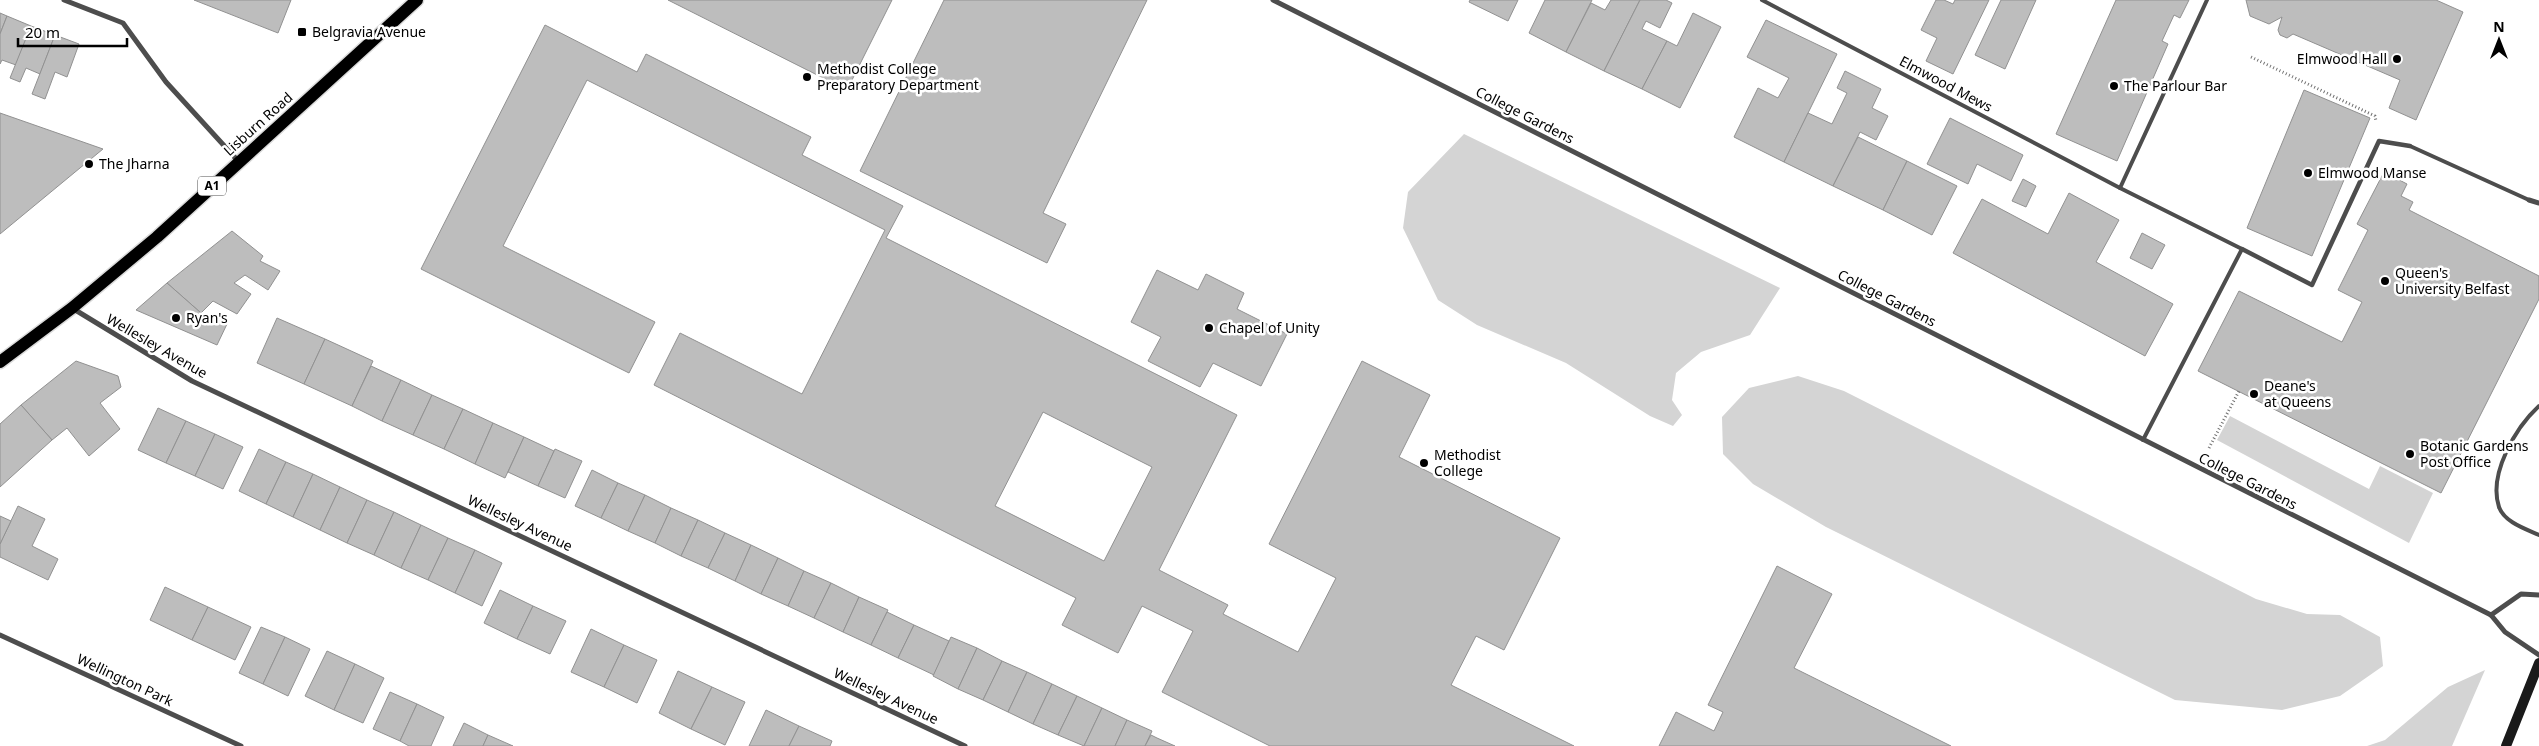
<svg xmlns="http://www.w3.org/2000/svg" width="2539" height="746" viewBox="0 0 2539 746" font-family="'Noto Sans',sans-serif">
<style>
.green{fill:#d4d4d4}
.building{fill:#bdbdbd;stroke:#919191;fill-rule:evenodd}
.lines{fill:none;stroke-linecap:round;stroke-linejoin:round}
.primary-casing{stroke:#dbdbdb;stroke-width:15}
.path{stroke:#6f6f6f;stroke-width:3;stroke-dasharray:1 2.5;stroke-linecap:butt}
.service{stroke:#4d4d4d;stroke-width:4}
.pedestrian{stroke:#4d4d4d;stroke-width:4.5}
.minor{stroke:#4d4d4d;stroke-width:5}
.secondary{stroke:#1a1a1a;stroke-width:10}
.primary{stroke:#000;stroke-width:12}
.poi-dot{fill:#000;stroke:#fff;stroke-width:2}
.labels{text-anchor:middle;stroke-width:5;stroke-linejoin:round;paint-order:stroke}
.shield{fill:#fff;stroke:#4c4c4c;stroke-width:1}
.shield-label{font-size:12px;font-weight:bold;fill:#000}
.poi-label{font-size:14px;fill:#000;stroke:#fff;text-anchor:start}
.street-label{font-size:14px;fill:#000;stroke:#fff}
</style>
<rect width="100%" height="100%" fill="#fff"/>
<g class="green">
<polygon points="1464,134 1780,288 1750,335 1701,352 1676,373 1672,400 1682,415 1673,426 1650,416 1566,363 1477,325 1438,300 1403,228 1408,192"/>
<polygon points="1798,376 1844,391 2256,599 2307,614 2340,615 2380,637 2383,666 2340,696 2282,710 2175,700 1826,527 1753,484 1723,454 1722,417 1749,388"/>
<polygon points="2230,416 2369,489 2380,466 2433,493 2409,543 2217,440"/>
<polygon points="2485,670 2452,746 2367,746 2385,740 2448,687"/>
</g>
<g class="building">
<polygon points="194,0 291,0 278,33"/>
<polygon points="668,0 892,0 847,90"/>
<polygon points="944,0 1147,0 1043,213 1066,224 1047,263 860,171"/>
<polygon points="1470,0 1518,0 1508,21 1469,2"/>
<polygon points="1545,0 1592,0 1566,52 1529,33"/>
<polygon points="1611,0 1640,0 1604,71 1566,52 1591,3 1605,10"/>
<polygon points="1640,0 1666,0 1672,3 1660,28 1646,21 1642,29 1667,41 1642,89 1604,71"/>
<polygon points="1936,0 1944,0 1953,4 1955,0 1989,0 1953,74 1926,61 1937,38 1921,30"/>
<polygon points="2001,0 2036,0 2005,69 1975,55"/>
<polygon points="2116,0 2189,0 2180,18 2174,15 2162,41 2168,44 2117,161 2056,134"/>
<polygon points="2246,0 2436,0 2463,12 2416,120 2389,108 2400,80 2293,34 2287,38 2280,35 2278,30 2282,17 2269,24 2250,16"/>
<polygon points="0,13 7,16 0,34"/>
<polygon points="1693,13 1721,27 1680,108 1642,89 1667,41 1677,46"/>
<polygon points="7,16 31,26 16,65 2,60 0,64 0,34"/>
<polygon points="1766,20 1837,54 1784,162 1734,137 1758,88 1778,98 1789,78 1747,57"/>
<path d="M545,25L637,72L646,54L811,137L802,155L903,206L886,238L1237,415L1159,570L1228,605L1223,614L1298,652L1336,578L1269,544L1362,361L1430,395L1399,457L1560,538L1504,650L1476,636L1451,685L1574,746H1270L1162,692L1193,631L1142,606L1118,653L1062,625L1076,598L654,385L680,333L802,394L885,230L587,80L503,246L655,322L629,373L421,269ZM1043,412L1152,467L1104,561L995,506Z"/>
<polygon points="31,26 55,35 40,74 26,68 20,82 10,78"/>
<polygon points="55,35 79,44 67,77 55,72 45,99 32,94"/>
<polygon points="1845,71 1881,89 1872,108 1888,116 1876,140 1860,132 1833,186 1784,162 1808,113 1832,124 1847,93 1837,88"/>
<polygon points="2304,90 2370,118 2312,256 2247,228"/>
<polygon points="0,113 103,149 0,234"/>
<polygon points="1950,118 2023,155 2011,181 1977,164 1968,184 1927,164"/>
<polygon points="1858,137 1907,161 1883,210 1833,186"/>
<polygon points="1907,161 1957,186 1932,235 1883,210"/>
<polygon points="2384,172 2407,184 2401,196 2413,202 2409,210 2539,276 2539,299 2441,493 2198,371 2239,291 2342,342 2362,302 2338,290 2368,230 2357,224"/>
<polygon points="2023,179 2036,186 2026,207 2012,201"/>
<polygon points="2069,193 2119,220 2096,262 2173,304 2145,356 1953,253 1982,199 2048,234"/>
<polygon points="232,231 263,256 260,261 280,271 268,290 245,275 234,283 251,294 237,314 213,301 201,313 167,283"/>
<polygon points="2142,233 2165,245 2152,269 2130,258"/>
<polygon points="1157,270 1198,290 1206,274 1244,293 1237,309 1287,334 1261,386 1213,363 1200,387 1148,361 1161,337 1131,322"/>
<polygon points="167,283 201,313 227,324 217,345 136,310"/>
<polygon points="277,318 325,339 304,384 257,363"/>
<polygon points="325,339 373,361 352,406 304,384"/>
<polygon points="76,361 118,376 121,387 100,403 120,429 89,456 67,428 52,440 21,405"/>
<polygon points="371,366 401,380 382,421 352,406"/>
<polygon points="401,380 432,395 413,435 382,421"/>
<polygon points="432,395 463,409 444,449 413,435"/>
<polygon points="21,405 52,440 0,487 0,424"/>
<polygon points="158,408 186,421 166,463 138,450"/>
<polygon points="463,409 493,423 475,464 444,449"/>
<polygon points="186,421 215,434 195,476 166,463"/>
<polygon points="493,423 524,437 505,478 475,464"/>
<polygon points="215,434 243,447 223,489 195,476"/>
<polygon points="524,437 554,451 538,486 508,472"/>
<polygon points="259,449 286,462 266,504 239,491"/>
<polygon points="555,449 582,461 565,498 538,486"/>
<polygon points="286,462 313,474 293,517 266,504"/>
<polygon points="592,470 618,483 601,518 575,506"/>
<polygon points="313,474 340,487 320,530 293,517"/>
<polygon points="618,483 645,495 628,531 601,518"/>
<polygon points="340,487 367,500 347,543 320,530"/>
<polygon points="645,495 671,508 655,543 628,531"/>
<polygon points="367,500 394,512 374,555 347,543"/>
<polygon points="18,506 45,519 32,546 58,559 48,580 0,557 0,544"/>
<polygon points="671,508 698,520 681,556 655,543"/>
<polygon points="394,512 421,525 401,568 374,555"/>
<polygon points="0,516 11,521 0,544"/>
<polygon points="698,520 725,533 708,568 681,556"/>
<polygon points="421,525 448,538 428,580 401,568"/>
<polygon points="725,533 751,545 735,581 708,568"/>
<polygon points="448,538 475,550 455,593 428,580"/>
<polygon points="751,545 778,558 761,594 735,581"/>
<polygon points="475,550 502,563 482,606 455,593"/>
<polygon points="778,558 804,571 788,606 761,594"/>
<polygon points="1777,566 1832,594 1794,668 1951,746 1659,746 1676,712 1714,731 1723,712 1708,705"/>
<polygon points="804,571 831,583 814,618 788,606"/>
<polygon points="831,583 859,597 843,632 814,618"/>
<polygon points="165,587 208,607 192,640 150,620"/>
<polygon points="500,590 533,606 517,639 484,623"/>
<polygon points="859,597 888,610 871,645 843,632"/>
<polygon points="533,606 566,621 550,654 517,639"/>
<polygon points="208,607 251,627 235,660 192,640"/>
<polygon points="887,612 914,625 898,658 871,645"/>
<polygon points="914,625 949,641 934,675 898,658"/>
<polygon points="261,627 285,637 263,684 239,673"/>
<polygon points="591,629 624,645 604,687 571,672"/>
<polygon points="285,637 310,649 288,696 263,684"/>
<polygon points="951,637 977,648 958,689 933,676"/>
<polygon points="624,645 657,660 637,703 604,687"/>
<polygon points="977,648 1002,661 983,700 958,689"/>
<polygon points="327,651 355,664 334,710 305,696"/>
<polygon points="1002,661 1027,672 1008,712 983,700"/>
<polygon points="355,664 384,678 363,723 334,710"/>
<polygon points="678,671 712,687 691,729 659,713"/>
<polygon points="1027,672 1052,684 1033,724 1008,712"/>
<polygon points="1052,684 1077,696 1058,735 1033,724"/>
<polygon points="712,687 745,702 725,745 691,729"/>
<polygon points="390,692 417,704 400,741 373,729"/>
<polygon points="1077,696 1102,708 1084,746 1058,735"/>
<polygon points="417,704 444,717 431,746 409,746 400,741"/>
<polygon points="1102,708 1127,720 1115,746 1084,746"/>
<polygon points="766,710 799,726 789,746 749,746"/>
<polygon points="1127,720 1152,731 1145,746 1115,746"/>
<polygon points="464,723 488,735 483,746 453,746"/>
<polygon points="799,726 832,741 830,746 789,746"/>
<polygon points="488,735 513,746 483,746"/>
<polygon points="1151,735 1157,738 1175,746 1145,746"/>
</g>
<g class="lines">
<defs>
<polyline id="primary" points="0,362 72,308 157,237 417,0"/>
</defs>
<use href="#primary" class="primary-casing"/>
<g class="path">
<polyline points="2251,57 2375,116 2376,121"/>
<polyline points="2209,448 2239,391"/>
</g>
<g class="service">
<polyline points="1762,0 2120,188 2242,249 2143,440"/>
<polyline points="2410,146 2529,200"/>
<polyline points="2120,188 2207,0"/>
<path d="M2539,406C2516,427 2488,474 2499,507C2504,522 2526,529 2539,535"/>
</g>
<polyline class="pedestrian" points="2242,249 2312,285 2379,141 2410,146"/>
<g class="minor">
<polyline points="64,0 123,23 166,82 239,162"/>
<polyline points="1273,0 2491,615 2505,632 2539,655"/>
<polyline points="2529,200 2539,203"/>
<polyline points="72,308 192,381 965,746"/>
<polyline points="2491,615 2521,594 2539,595"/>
<polyline points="0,635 241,746"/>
</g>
<polyline class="secondary" points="2506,746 2539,663"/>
<use href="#primary" class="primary"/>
</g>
<g class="poi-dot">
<rect x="297" y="27" width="10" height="10" rx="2.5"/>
<circle cx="2397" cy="59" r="5"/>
<circle cx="807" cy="77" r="5"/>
<circle cx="2114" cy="86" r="5"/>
<circle cx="89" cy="164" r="5"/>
<circle cx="2308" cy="173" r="5"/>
<circle cx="2385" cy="281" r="5"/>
<circle cx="176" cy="318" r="5"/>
<circle cx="1209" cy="328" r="5"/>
<circle cx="2254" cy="394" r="5"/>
<circle cx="2410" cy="454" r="5"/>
<circle cx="1424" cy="463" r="5"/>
</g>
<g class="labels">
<rect class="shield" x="198" y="176.5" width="28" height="19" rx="4"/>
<g class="shield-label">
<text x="212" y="190">A1</text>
</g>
<g class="poi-label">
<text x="312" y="37">Belgravia Avenue</text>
<text x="2387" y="64" text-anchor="end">Elmwood Hall</text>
<text x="817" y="74">Methodist College<tspan x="817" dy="16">Preparatory Department</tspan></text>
<text x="2124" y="91">The Parlour Bar</text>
<text x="99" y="169">The Jharna</text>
<text x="2318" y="178">Elmwood Manse</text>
<text x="2395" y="278">Queen's<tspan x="2395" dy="16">University Belfast</tspan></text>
<text x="186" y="323">Ryan's</text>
<text x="1219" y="333">Chapel of Unity</text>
<text x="2264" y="391">Deane's<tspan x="2264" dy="16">at Queens</tspan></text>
<text x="2420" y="451">Botanic Gardens<tspan x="2420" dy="16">Post Office</tspan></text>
<text x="1434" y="460">Methodist<tspan x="1434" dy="16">College</tspan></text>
</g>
<g class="street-label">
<text transform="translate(1946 84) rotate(28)" y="5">Elmwood Mews</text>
<text transform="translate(1525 115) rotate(27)" y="5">College Gardens</text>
<text transform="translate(258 124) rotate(-42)" y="5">Lisburn Road</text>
<text transform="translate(1887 298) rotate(27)" y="5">College Gardens</text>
<text transform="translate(157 346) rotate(30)" y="5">Wellesley Avenue</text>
<text transform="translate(2248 481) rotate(27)" y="5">College Gardens</text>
<text transform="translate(520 523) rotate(25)" y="5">Wellesley Avenue</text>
<text transform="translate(125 680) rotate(25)" y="5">Wellington Park</text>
<text transform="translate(886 696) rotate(25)" y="5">Wellesley Avenue</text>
</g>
</g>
<g transform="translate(2499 40)" stroke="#ffffff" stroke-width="4" paint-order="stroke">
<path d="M0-4L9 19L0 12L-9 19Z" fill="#000000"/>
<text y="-8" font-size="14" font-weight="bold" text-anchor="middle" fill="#000000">N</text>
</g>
<path d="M18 38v8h109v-8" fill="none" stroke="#000000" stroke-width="2.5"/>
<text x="25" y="38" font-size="15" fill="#000000" stroke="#ffffff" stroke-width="4" paint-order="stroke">20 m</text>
</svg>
